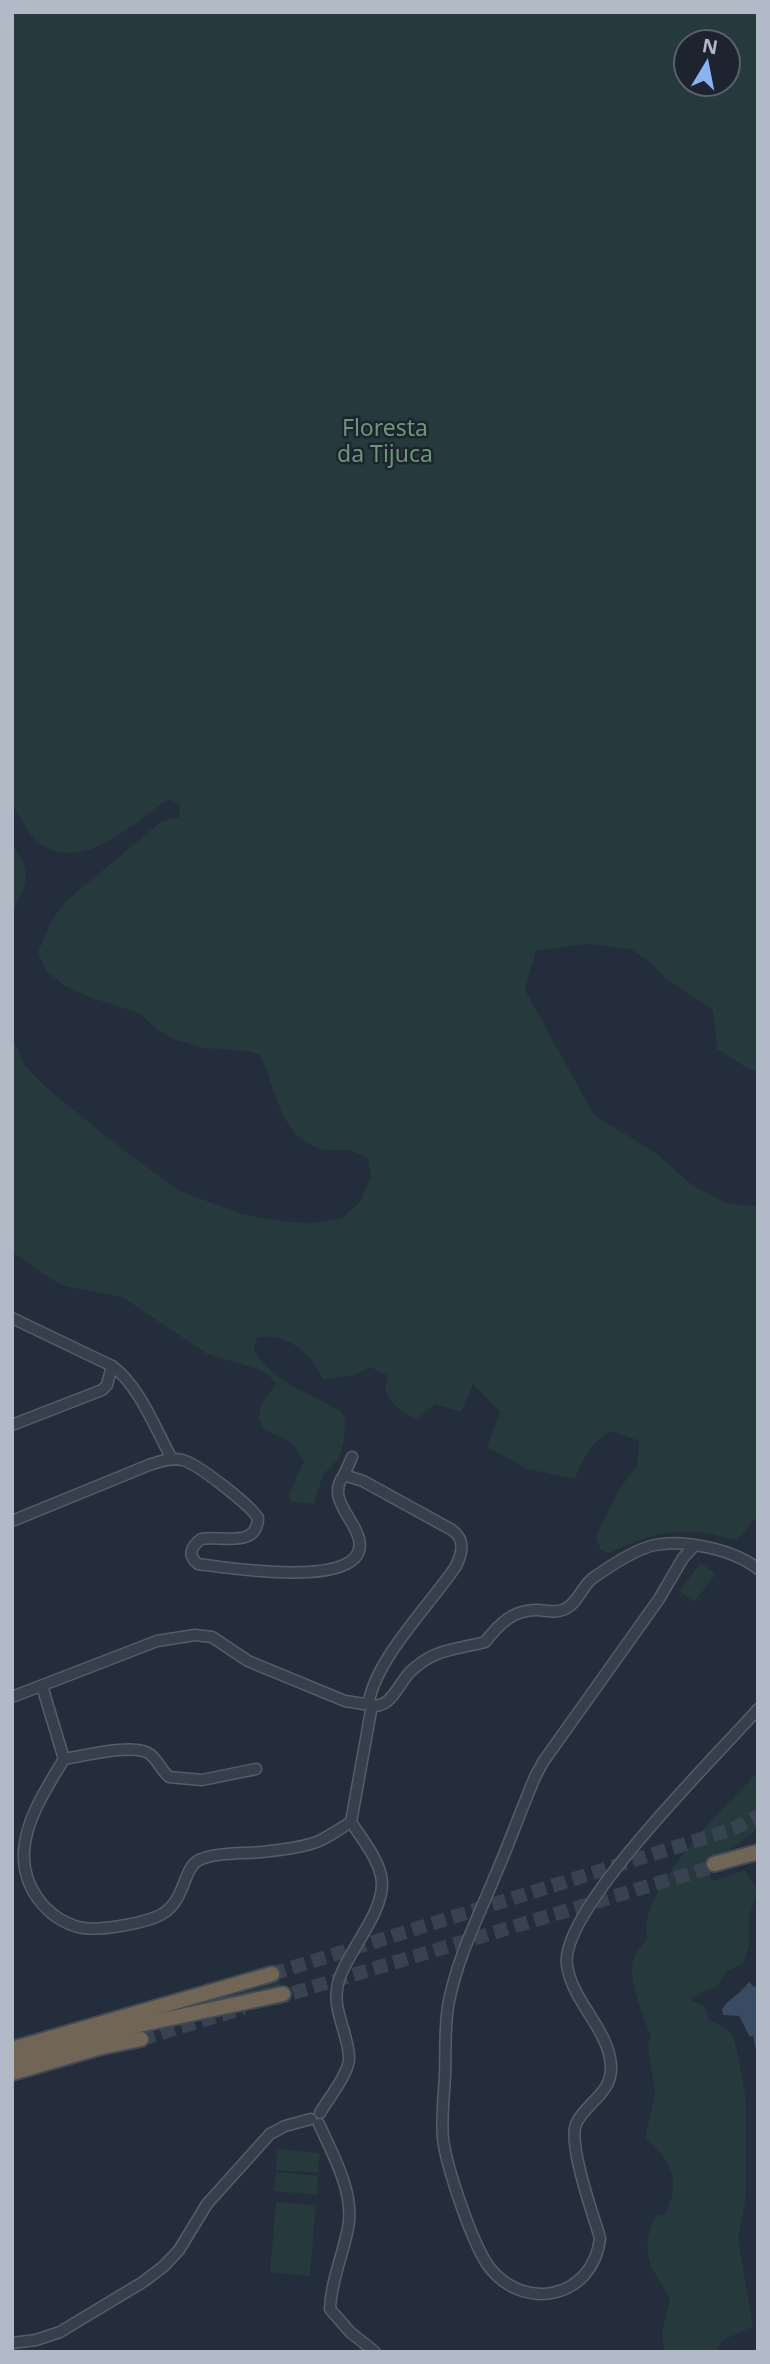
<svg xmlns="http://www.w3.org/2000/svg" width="770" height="2364" viewBox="0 0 770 2364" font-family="'Noto Sans',sans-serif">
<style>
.green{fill:#26393c;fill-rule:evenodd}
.water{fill:#394a63}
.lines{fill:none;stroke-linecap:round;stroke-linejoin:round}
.highway-tunnel{stroke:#394250;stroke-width:14;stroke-dasharray:14 7;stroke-linecap:butt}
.minor-casing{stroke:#565d69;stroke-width:13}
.highway-casing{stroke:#434a56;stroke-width:18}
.minor{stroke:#373f4b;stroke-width:10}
.highway{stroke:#716655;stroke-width:14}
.labels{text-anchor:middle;stroke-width:5;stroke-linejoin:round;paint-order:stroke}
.park-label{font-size:23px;fill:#6b9775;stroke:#1d2430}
</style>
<rect width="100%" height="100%" fill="#242d3b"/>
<g class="green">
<path d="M12,12H758V1072L748,1069L717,1049L713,1010L666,979L652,964L631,949L587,944L536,951L525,990L594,1115L656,1153L692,1185L729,1204L758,1206V1515L737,1540C726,1538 715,1534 704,1533C670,1528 638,1538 608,1554L600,1549L596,1536L621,1487L637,1465L639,1441L611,1431C592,1441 583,1459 575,1479L527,1469L487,1447L500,1412L473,1384L461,1412L435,1404L416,1419C400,1413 393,1405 385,1390L388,1376L370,1367L356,1375L322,1380C316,1354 283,1331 257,1338L254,1350C271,1381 312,1395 341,1411L345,1419L344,1440L339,1458L323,1475L314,1504L291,1502L289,1493L304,1461L291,1442L265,1430L259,1420L260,1405L276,1384L268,1374L254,1368L207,1354L122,1297L68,1287L54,1281L12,1252V1035L25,1066L49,1090L126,1152L180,1191L242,1214L281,1221L311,1223L341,1219L360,1202L371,1176L368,1159C362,1156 354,1151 348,1150C339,1149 329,1153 320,1149C279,1136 276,1088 260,1055L246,1051L203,1048L176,1040L157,1030L139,1013L89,997L65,986L46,971L38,952L52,920L66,901L162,821L179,817L180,806L169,799C135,821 85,874 41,844C27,834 22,818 12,805ZM686,42H728V84H686Z"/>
<path d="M12,843C34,878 27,879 12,914Z"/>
<polygon points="701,1563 716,1574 694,1602 679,1591"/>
<path d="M758,1772V1829L713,1862L709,1874L713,1881L745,1870L758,1891L749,1916V1944L744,1963L726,1972L717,1987L700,1992L691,2000L705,2007L709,2020L725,2028L733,2036L739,2059L746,2101V2196L738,2239L753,2326L722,2341L716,2352H664L662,2333L670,2299C650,2265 639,2255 655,2216L665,2214C682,2181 671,2159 645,2138L655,2094L648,2046L651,2035C643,2020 628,1978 633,1961C635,1953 643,1945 647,1938C637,1890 726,1806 758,1772Z"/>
<polygon points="279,1976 282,1990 171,2013 170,2009"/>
<polygon points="277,2149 320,2153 318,2173 276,2170"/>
<polygon points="276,2172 318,2176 317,2195 274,2191"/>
<polygon points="276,2202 316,2205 310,2276 270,2273"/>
</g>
<path class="water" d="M749,1982L754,1987L758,1986V2061L753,2035L750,2037L739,2016L723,2015L722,2009C730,1997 741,1994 749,1982Z"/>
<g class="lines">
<g class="highway-tunnel">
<polyline points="272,1974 733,1829 758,1816"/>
<polyline points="273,1999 715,1866"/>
<polyline points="141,2039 244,2008"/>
</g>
<defs>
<g id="minor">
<path d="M12,1318L112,1366C139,1385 156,1430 172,1459"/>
<polyline points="12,1425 102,1390 107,1385 112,1366"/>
<polyline points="344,1475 352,1457"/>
<path d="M12,1521L149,1465C159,1462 171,1457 182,1460C197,1463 250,1505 258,1518C257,1549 220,1535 201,1539C191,1547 187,1555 198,1564C223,1567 371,1592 359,1539C353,1516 326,1498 344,1475L363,1481L452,1530C466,1540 462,1553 456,1566C430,1605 378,1656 369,1701L372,1705C390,1710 399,1683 410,1672C435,1648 455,1650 485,1642C499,1624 514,1609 538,1610C546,1611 557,1613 565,1609C578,1603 582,1586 593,1578C610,1566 635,1549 655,1545C685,1539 735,1550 758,1569"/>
<path d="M694,1546L683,1558L659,1599L543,1762L535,1777C521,1810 509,1844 495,1876C478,1918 458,1956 449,2001C444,2024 446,2051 445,2075C444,2096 441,2118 443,2139C447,2169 471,2239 487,2264C521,2313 593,2300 600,2238C593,2214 568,2145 576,2124C585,2103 612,2094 611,2067C610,2030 572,2002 567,1965C559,1910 718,1755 758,1709"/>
<path d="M42,1686L64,1759C48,1786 26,1818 24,1851C22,1885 44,1917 78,1927C96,1932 138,1924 156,1917C187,1905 181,1869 199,1860C217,1852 242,1854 262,1852C279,1850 303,1848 319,1841C330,1836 341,1828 351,1822"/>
<polyline points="12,1697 157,1641 195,1635 212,1637 248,1661 345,1701 364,1704 369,1701"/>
<path d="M64,1759C83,1756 137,1742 151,1755C158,1761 162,1771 169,1777L202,1780L256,1769"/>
<path d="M320,2113C328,2099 351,2071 349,2056C347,2028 329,2006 340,1977C350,1949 382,1914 382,1884C382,1863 362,1839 351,1822L372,1705"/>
<path d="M319,2124C333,2155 355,2193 348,2228C343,2255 331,2281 330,2309L350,2332L375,2352"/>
<polyline points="12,2343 36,2340 60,2332 143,2282 164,2266 179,2250 207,2204 270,2134 285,2126 311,2119"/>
</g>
<g id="highway">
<polyline points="714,1864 758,1852"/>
<polyline points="12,2049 272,1974"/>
<polyline points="12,2061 139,2025 283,1994"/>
<polyline points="12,2073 98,2048 141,2039"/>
</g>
</defs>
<use href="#minor" class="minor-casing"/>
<use href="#highway" class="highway-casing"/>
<use href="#minor" class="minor"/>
<use href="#highway" class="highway"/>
</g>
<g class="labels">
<g class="park-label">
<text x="385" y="436">Floresta<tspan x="385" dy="26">da Tijuca</tspan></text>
</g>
</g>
<rect width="770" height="2364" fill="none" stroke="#b3bac7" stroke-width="28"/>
<g transform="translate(707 63) rotate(10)"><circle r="33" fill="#1d2430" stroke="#59606c" stroke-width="2"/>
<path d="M0-5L12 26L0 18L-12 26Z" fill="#8bb2f3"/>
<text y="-10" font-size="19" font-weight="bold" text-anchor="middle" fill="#b3bac7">N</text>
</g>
</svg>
